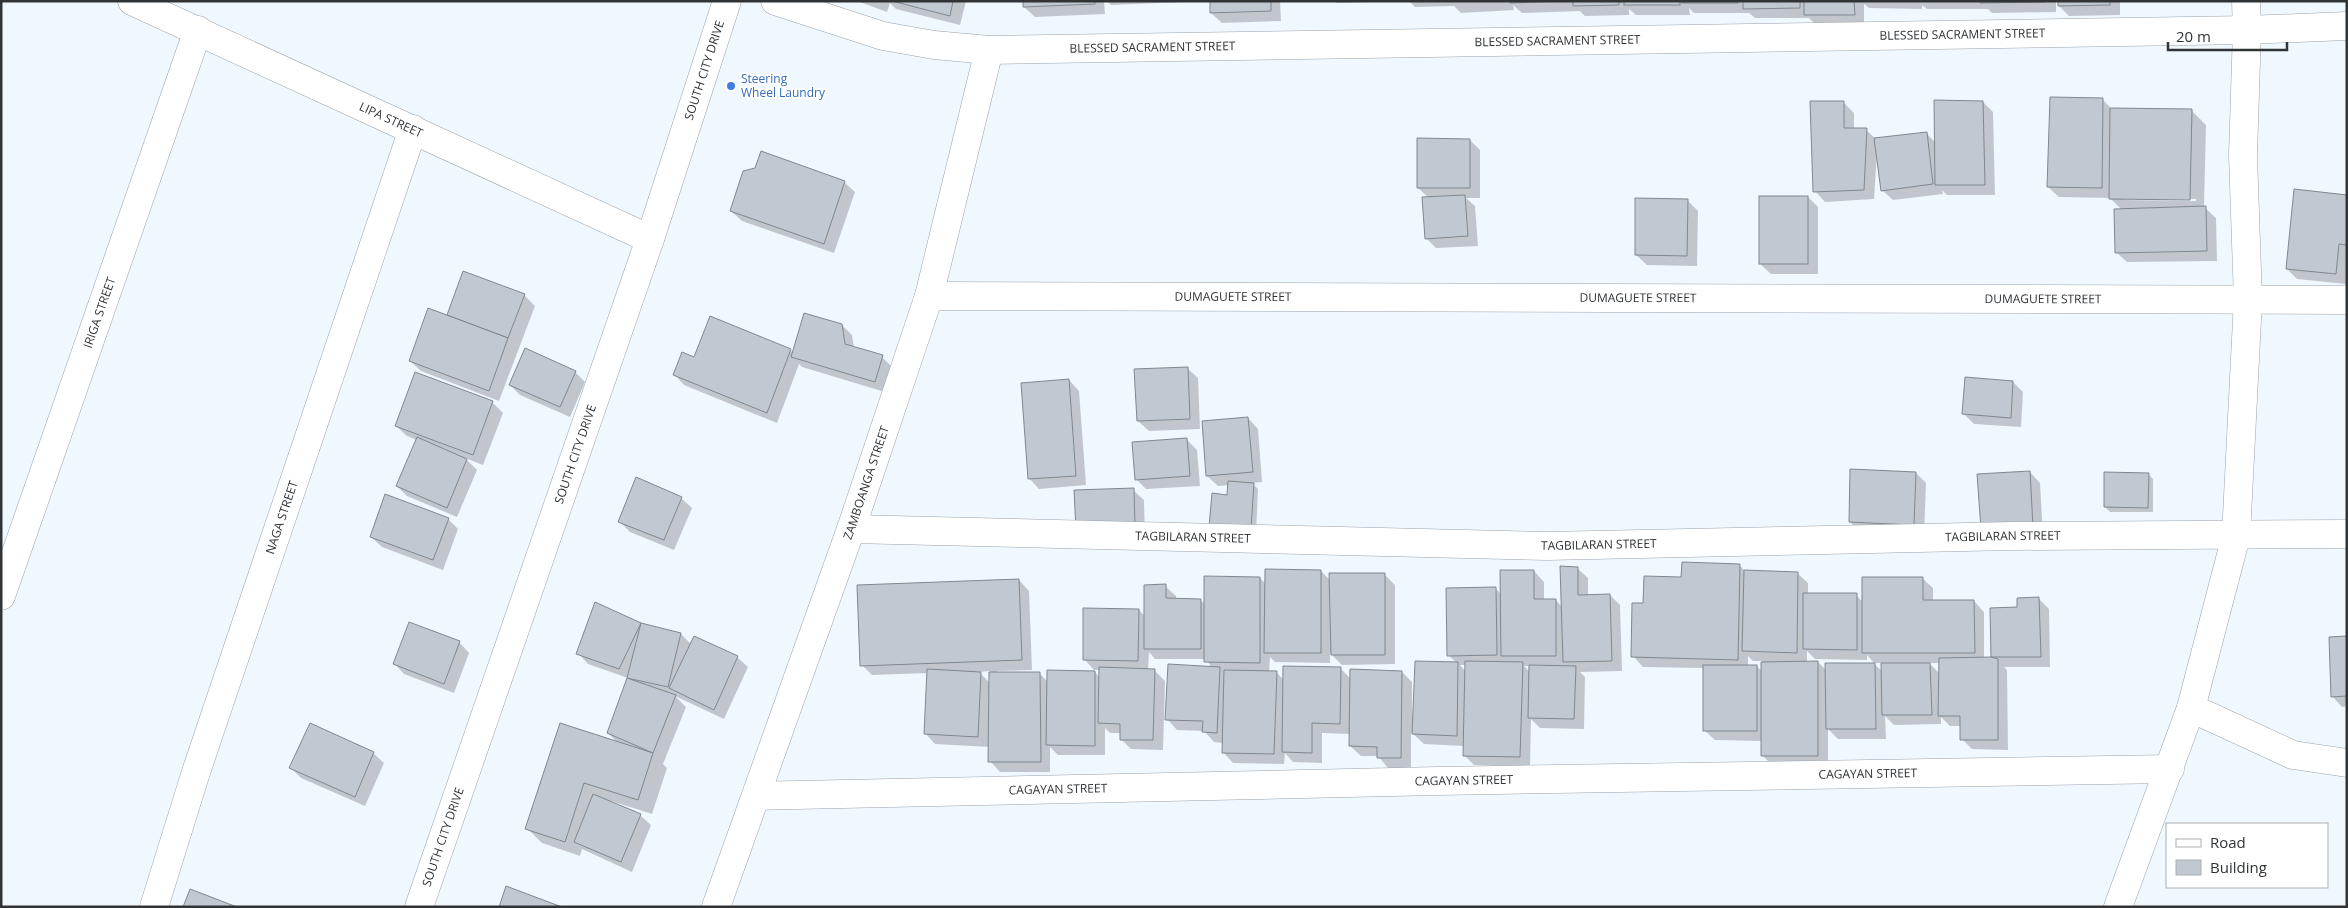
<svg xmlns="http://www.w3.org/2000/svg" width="2348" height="908" viewBox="0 0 2348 908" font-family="'Open Sans',sans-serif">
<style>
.shadow{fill:#0003;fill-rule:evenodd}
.building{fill:#c0c8d1;stroke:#7f878f}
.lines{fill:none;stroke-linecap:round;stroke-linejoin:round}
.minor-casing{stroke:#9ba3ab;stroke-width:29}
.tertiary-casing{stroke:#9ba3ab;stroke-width:29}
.minor{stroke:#fff;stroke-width:28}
.tertiary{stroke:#fff;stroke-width:28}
.shop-dot{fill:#3f7fe0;stroke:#fff;stroke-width:2}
.labels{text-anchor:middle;stroke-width:4;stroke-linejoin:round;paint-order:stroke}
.street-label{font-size:12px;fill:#303437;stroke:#fff}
.shop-label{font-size:12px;fill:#366cbe;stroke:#fff;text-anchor:start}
</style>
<rect width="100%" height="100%" fill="#f0f8ff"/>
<g class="shadow">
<polygon points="857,1 966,1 960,25 896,9 890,3 887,12"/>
<polygon points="1024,1 1104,1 1105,14 1035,17 1024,7"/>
<polygon points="1107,1 1184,1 1184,2 1111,5"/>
<polygon points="1211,1 1280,1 1281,21 1222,23 1211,13"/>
<polygon points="1334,1 1371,1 1372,2 1336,3"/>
<polygon points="1409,1 2056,1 2056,12 1992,13 1988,9 1927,9 1922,5 1922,9 1869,8 1864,4 1864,25 1816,25 1809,18 1755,18 1749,13 1694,13 1689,8 1690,15 1636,15 1629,9 1629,15 1585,16 1580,11 1522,13 1513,5 1514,10 1461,13 1454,6 1415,7"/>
<polygon points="2059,1 2120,1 2120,15 2069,16 2059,6"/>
<path d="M2102,99L2112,109L2191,110L2206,125L2204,207L2216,218L2217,261L2127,262L2116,252L2122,210L2110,198L2059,197L2048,187ZM2124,198L2196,199V201L2124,200Z"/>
<polygon points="1983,102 1993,112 1995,195 1947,195 1942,190 1943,194 1893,200 1882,190 1877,153 1874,199 1825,202 1815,191 1844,103 1854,113 1854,129 1866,130 1876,139 1926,133 1936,143"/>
<polygon points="1470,140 1480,150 1480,198 1466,198 1475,206 1478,246 1436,248 1426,238 1429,198 1418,188"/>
<polygon points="844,182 855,192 834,253 742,221 731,211"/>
<polygon points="2347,196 2346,284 2297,279 2287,269"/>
<polygon points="1808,197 1818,207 1818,274 1771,274 1760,264"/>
<polygon points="1687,200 1698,211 1697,266 1647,265 1636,255"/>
<polygon points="464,273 524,295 535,306 499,401 421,371 410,361 448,317"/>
<polygon points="842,325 852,335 854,348 882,357 892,367 885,392 802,367 799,364 777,423 684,385 674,374 694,358 790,350 793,353"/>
<polygon points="1187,368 1198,378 1200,429 1149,431 1138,421"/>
<polygon points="575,372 585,382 570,417 520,395 510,385"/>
<polygon points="1069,380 1079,391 1086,485 1039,489 1029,478"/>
<polygon points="2013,382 2023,392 2021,427 1974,424 1964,414"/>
<polygon points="492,402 503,413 483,465 465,458 477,470 457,517 407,496 397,486 417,440 407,436 396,426"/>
<polygon points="1248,418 1258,429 1262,482 1252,483 1258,489 1256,534 1229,496 1229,485 1218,486 1207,476"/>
<polygon points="1187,440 1197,450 1200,486 1146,489 1136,479"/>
<polygon points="2030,472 2040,483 2043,536 1992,539"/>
<polygon points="1916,473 1926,483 1924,534 1860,532 1850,522"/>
<polygon points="2148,474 2153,479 2153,512 2110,512 2105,507"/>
<polygon points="1133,490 1144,500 1145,538 1087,540"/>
<polygon points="681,498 692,508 674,550 630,532 619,521"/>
<polygon points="448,519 458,529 443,570 382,547 371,537"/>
<path d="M1739,565L1746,572L1797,573L1808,583V595H1856L1863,602L1922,578L1933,588V601H1974L1984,612V659H1992L1991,609H2018L2039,599L2049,609L2050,667H2004L2007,670L2008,750L1972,749L1962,739V726H1950L1941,717V724L1894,725L1885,716L1886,739H1838L1828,729V766H1773L1763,756L1762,741L1715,740L1704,730V668L1643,667L1633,656L1644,604L1683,579ZM1807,651L1815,659L1867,660V655L1874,663H1883V672L1874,664L1827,671L1818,662H1807ZM1748,656L1753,661H1762V672L1757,666H1748ZM1929,663H1940V674Z"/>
<path d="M1577,568L1588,578V596L1610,595L1620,605L1622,671L1580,672L1585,677L1584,729L1540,728L1531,719L1530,767L1474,765L1464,755V746L1424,744L1411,732V768H1388L1378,756H1361L1350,746V734L1322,733V763L1293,762L1285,753L1284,764L1233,763L1223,752V743L1214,742L1204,731L1177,730L1167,719L1212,668L1206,659H1155L1149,652L1148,670L1155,671L1165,681L1163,750L1131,749L1121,739V733H1110L1105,728V755H1058L1050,747V772H1000L990,761V747L935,744L925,733L928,673L872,675L862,665L1019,580L1029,591L1032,670L997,671V673L1040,674L1048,682L1095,672L1100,678V670H1094L1084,659L1139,610L1145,616L1165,586L1176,596V600H1200L1206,605L1260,578L1266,584L1321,571L1331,581L1384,574L1395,585V664L1342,665L1330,653V663L1275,662L1270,657L1269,672H1276L1284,680L1340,668L1351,679L1402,672L1412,682V721H1414L1457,663L1448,655L1495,588L1502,595L1534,571L1544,582V600H1556L1562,607ZM1460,665H1466V672ZM1524,666H1530V672ZM990,671V683L979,672Z"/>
<polygon points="640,624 681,634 691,644 737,657 748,667 724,719 675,696 686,707 663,764 667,768 652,814 611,801 610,802 640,815 651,825 632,872 582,849 580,856 542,843 527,828 618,743 608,733 628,678 588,664 578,653"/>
<polygon points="2347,637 2347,706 2342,707 2332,696"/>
<polygon points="459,642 469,653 454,693 404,674 394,663"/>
<polygon points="373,753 384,763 365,806 301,778 291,768"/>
</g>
<g class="building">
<polygon points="892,1 953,1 950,16"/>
<polygon points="1023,1 1095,1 1095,4 1023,7"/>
<polygon points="1210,1 1271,1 1271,11 1210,13"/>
<polygon points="1510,1 1565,1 1510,3"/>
<polygon points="1573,1 1619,1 1619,5 1573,6"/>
<rect x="1624" y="1" width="56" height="4"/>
<rect x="1682" y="1" width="56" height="2"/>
<polygon points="1743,1 1800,1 1800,8 1743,9"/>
<polygon points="1804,1 1854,1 1855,15 1804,15"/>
<polygon points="1980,1 2046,1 2046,2 1980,3"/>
<polygon points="2058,1 2110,1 2110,5 2058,6"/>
<polygon points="2050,97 2103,98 2102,188 2047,187"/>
<polygon points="1934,100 1983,101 1985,185 1935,185"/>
<polygon points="1810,101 1844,101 1844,128 1867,128 1864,190 1813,192"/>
<polygon points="2110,108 2192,109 2190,200 2109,199"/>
<polygon points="1927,132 1933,184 1881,191 1874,138"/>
<polygon points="1417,138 1470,139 1470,188 1417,188"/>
<polygon points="761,151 845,181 824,244 730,211 743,171 755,168"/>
<polygon points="2294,189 2347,195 2347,245 2339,244 2336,274 2286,269"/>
<polygon points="1465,195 1468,236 1425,239 1422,197"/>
<rect x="1759" y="196" width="49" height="68"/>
<polygon points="1635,198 1688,199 1687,256 1635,255"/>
<polygon points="2206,206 2207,251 2115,253 2114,209"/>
<polygon points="463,271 525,294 508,338 447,315"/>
<polygon points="428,308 508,338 489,391 409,361"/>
<polygon points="804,313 842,324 845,344 883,355 875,382 791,357"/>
<polygon points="710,316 791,349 767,413 673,375 682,352 694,357"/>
<polygon points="525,348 576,371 560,407 509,385"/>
<polygon points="1188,367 1190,419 1137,421 1134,369"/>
<polygon points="415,372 493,401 473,455 395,426"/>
<polygon points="1965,377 2013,381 2011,418 1962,414"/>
<polygon points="1069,379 1076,476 1028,479 1021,383"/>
<polygon points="1248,417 1253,472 1206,476 1202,421"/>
<polygon points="417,437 467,459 447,508 396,486"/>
<polygon points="1187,438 1190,476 1135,480 1132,442"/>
<polygon points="1850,469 1916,472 1914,525 1849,522"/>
<polygon points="2030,471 2033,527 1981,529 1977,474"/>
<polygon points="2104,472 2149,473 2148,508 2104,507"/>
<polygon points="636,477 682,497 664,540 618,522"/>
<polygon points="1228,481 1254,483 1251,529 1209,527 1212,493 1227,495"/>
<polygon points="1134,488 1135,528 1076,530 1074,490"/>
<polygon points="385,494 449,518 433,560 370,537"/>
<polygon points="1682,562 1740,564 1738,660 1631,657 1632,603 1643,603 1644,576 1681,577"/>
<polygon points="1560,566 1578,567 1578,595 1610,594 1612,661 1563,662"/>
<polygon points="1265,569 1321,570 1321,653 1264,653"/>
<polygon points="1500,570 1534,570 1534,599 1556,599 1556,656 1501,656"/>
<polygon points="1744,570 1798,572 1797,653 1742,651"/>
<polygon points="1329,573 1385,573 1385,655 1331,655"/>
<polygon points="1204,576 1260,577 1260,663 1204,662"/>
<polygon points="1862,577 1923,577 1923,600 1974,600 1975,653 1862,653"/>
<polygon points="1019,579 1022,660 860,666 857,585"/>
<polygon points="1166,584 1166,598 1201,599 1201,649 1144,649 1144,585"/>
<polygon points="1496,587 1497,655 1447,656 1446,588"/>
<polygon points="1803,593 1857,593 1857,650 1803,649"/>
<polygon points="2039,597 2041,657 1991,657 1990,608 2017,607 2017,598"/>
<polygon points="595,602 641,623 619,669 576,654"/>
<polygon points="1083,608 1139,609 1138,661 1083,660"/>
<polygon points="409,622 460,641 444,684 393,664"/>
<polygon points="641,623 681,633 668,687 627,678"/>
<polygon points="694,636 738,656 714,710 669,688"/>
<polygon points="2347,636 2347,696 2331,697 2329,637"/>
<polygon points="1991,657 1998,659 1998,740 1960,740 1960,716 1938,716 1939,658"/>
<polygon points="1415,661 1458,662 1457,736 1412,734"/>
<polygon points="1465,661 1523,662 1520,757 1463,756"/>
<polygon points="1818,661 1818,756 1761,756 1761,662"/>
<polygon points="1825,663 1875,663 1876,729 1826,729"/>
<polygon points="1881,663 1930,663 1932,715 1882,715"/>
<polygon points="1168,664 1220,667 1217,733 1202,732 1203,721 1165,720"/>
<polygon points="1529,665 1576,666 1574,719 1528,718"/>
<rect x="1703" y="665" width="54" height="66"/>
<polygon points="1283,666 1341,667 1340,724 1312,723 1312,753 1282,752"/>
<polygon points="1099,667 1155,669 1153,740 1120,740 1120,724 1098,723"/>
<polygon points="927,669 981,672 978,737 924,734"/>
<polygon points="1350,669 1402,671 1401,758 1377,758 1377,747 1349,746"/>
<polygon points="1047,670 1095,671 1095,746 1046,745"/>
<polygon points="1224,670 1277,671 1274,754 1222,753"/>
<polygon points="989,672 1040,672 1041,762 988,762"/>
<polygon points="627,678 676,695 653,753 607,733"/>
<polygon points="310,723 374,752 355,797 289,768"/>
<polygon points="560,723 653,753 638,800 584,783 565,842 525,829"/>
<polygon points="593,794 641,814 621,862 574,842"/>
<polygon points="506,886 562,907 499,907"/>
<polygon points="190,889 237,907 183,907"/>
</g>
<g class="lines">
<defs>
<g id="minor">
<path id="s1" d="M132,1L650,239"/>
<path id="s2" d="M775,1L883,36L934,45L989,50L2247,30L2347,26"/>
<path id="s3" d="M929,296L2347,300"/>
<path id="s4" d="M851,529L1547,546L2013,536L2347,534"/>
<path id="s5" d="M1,596L198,30"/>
<polyline points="2191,708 2293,755 2347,763"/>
<path id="s6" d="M756,796L1438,781L2170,769"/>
<path id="s7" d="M154,907L196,772L413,129"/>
<path id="s8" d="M716,907L851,529L929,296L989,50"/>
<polyline points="2118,907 2191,708 2236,536 2248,300 2243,155 2247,30 2246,1"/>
</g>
<g id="tertiary">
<path id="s9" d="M419,907L650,239L727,1"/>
</g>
</defs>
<use href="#minor" class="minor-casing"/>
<use href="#tertiary" class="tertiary-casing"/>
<use href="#minor" class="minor"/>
<use href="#tertiary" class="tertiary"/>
</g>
<circle class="shop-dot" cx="731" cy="86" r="5"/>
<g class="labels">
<g class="street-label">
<text dy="4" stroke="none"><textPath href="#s2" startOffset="1194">BLESSED SACRAMENT STREET</textPath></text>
<text dy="4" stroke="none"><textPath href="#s2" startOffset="789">BLESSED SACRAMENT STREET</textPath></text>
<text dy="4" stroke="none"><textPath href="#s2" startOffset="384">BLESSED SACRAMENT STREET</textPath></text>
<text dy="4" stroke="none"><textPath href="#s9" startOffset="884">SOUTH CITY DRIVE</textPath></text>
<text dy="4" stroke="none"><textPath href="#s1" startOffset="285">LIPA STREET</textPath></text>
<text dy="4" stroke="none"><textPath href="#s3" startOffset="304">DUMAGUETE STREET</textPath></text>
<text dy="4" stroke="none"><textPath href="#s3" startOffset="709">DUMAGUETE STREET</textPath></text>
<text dy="4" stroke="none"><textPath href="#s3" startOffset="1114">DUMAGUETE STREET</textPath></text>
<text dy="4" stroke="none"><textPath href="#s5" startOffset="300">IRIGA STREET</textPath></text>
<text dy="4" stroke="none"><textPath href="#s9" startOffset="479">SOUTH CITY DRIVE</textPath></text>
<text dy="4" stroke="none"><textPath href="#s8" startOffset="450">ZAMBOANGA STREET</textPath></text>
<text dy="4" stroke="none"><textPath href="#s7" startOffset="410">NAGA STREET</textPath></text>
<text dy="4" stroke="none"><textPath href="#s4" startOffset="1152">TAGBILARAN STREET</textPath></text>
<text dy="4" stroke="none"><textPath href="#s4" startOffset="342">TAGBILARAN STREET</textPath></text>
<text dy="4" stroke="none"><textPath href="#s4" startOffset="748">TAGBILARAN STREET</textPath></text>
<text dy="4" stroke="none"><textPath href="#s6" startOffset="1112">CAGAYAN STREET</textPath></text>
<text dy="4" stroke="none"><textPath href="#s6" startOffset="708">CAGAYAN STREET</textPath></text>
<text dy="4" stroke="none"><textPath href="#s6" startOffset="302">CAGAYAN STREET</textPath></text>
<text dy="4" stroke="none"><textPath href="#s9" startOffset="74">SOUTH CITY DRIVE</textPath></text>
</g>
<g class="shop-label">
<text x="741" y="83">Steering<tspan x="741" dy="14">Wheel Laundry</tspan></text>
</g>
</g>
<rect width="2348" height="908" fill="none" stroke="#303437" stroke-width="5"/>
<rect x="2166" y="823" width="162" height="65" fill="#ffffff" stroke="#acaeaf"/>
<rect x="2176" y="839" width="25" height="8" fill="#ffffff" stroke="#acaeaf"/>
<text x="2210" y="848" font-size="15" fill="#303437">Road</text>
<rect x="2176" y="860" width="25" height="15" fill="#c0c8d1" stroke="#acaeaf"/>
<text x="2210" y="873" font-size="15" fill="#303437">Building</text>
<path d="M2168 42v8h119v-8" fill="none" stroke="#303437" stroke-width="2.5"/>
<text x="2176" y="42" font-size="15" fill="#303437" stroke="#ffffff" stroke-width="4" paint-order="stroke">20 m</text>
</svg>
